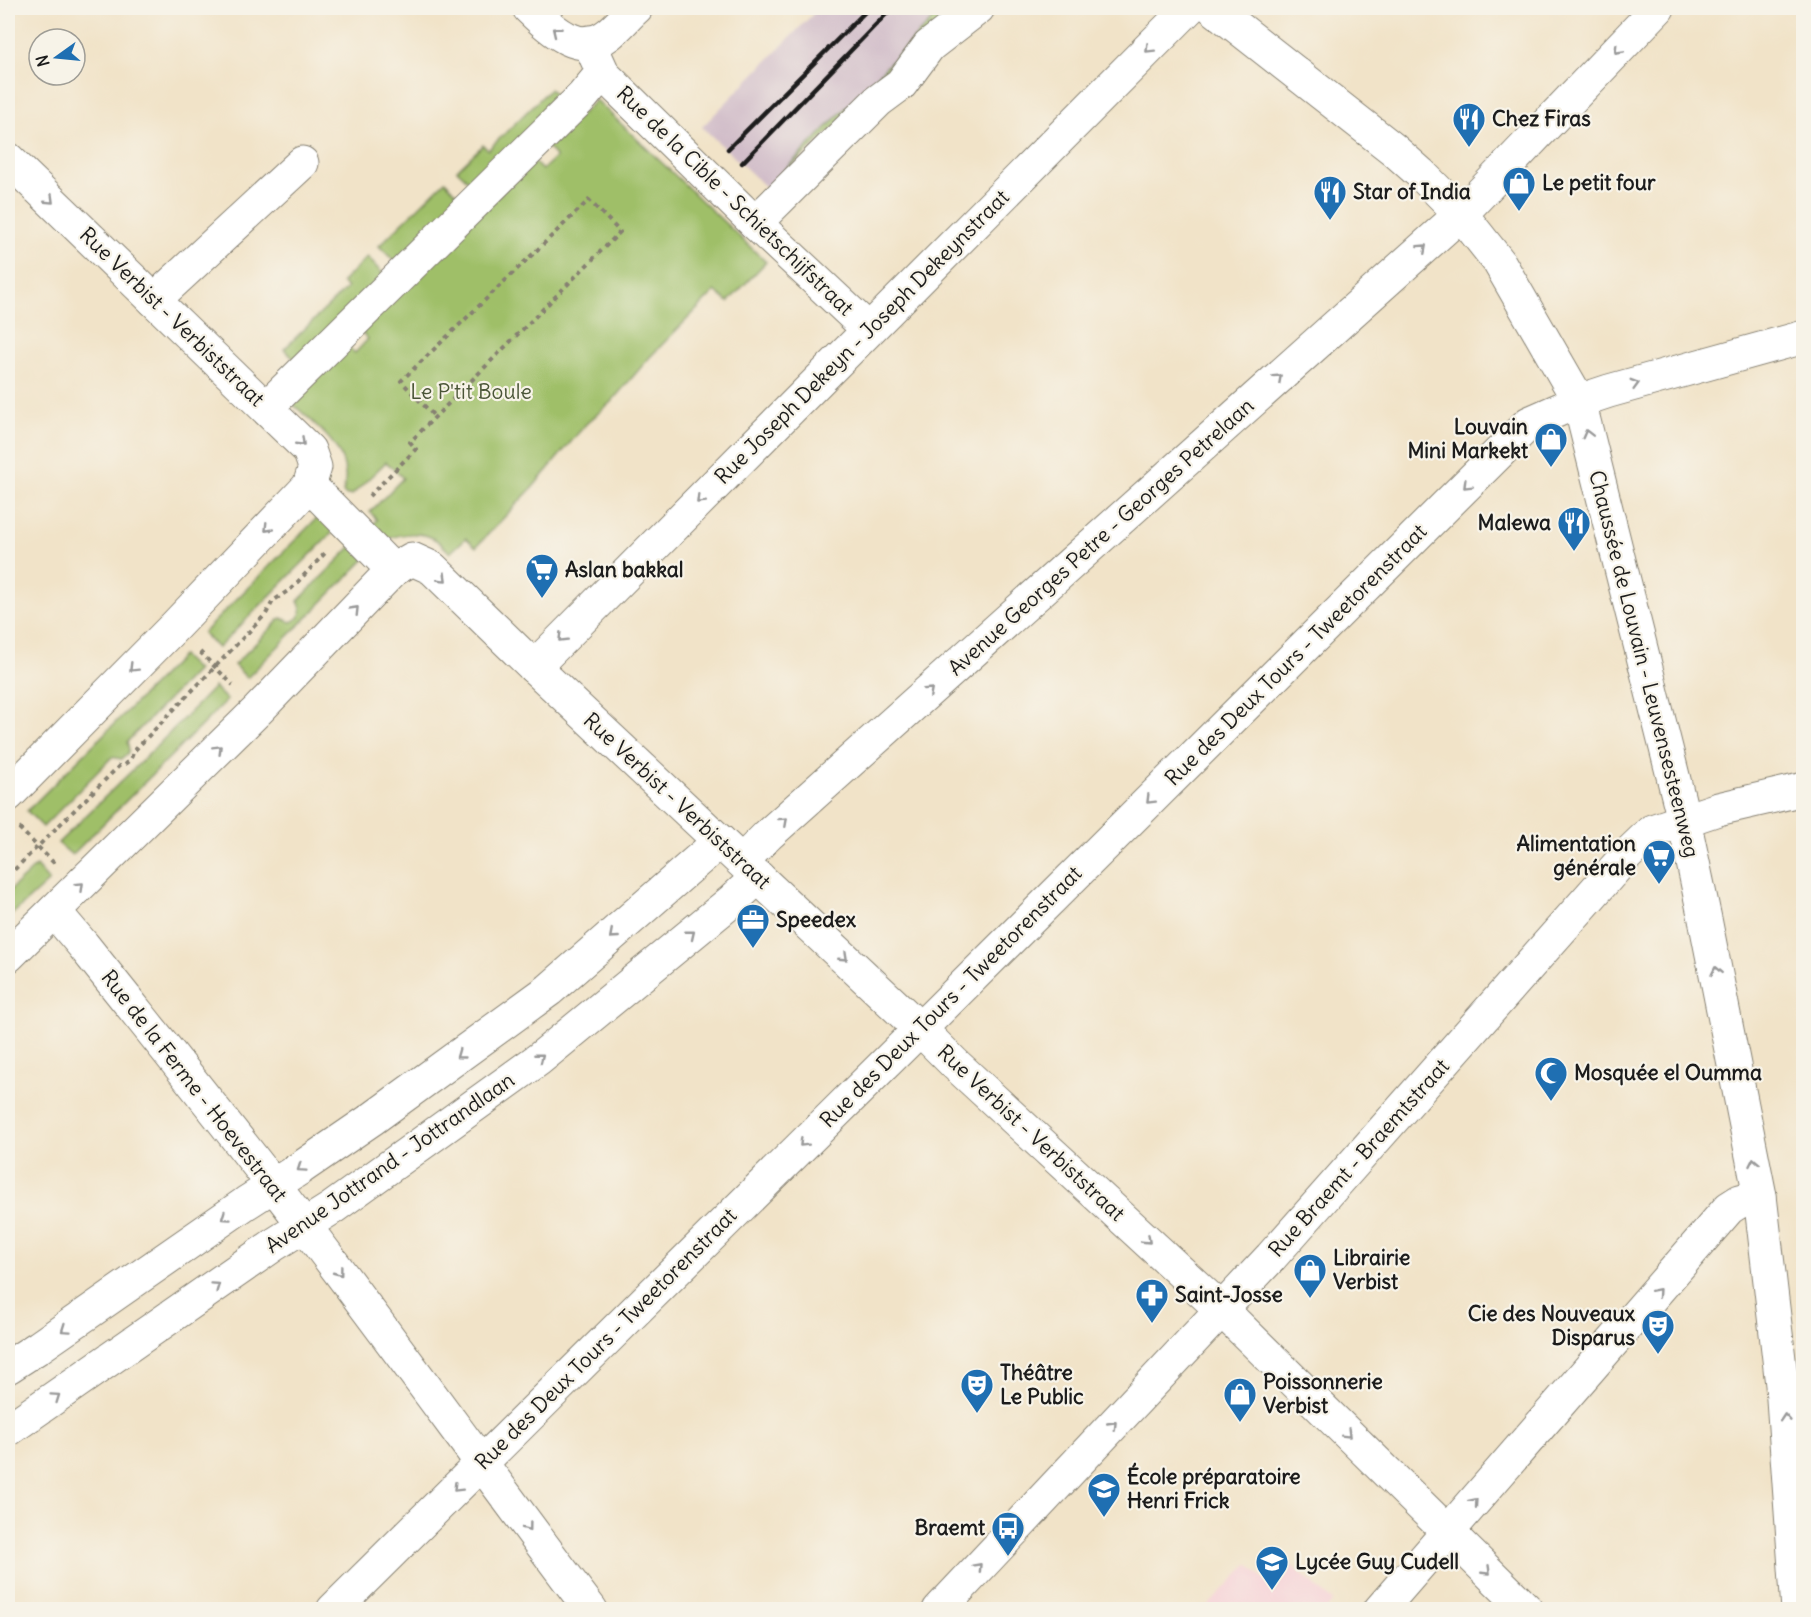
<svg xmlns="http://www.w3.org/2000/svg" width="1811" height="1617" viewBox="0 0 1811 1617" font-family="Delius,sans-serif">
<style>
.built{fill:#f6cfd6}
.industrial{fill:#d1bdc9}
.green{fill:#9fbf68;stroke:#5e6e42;stroke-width:1.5}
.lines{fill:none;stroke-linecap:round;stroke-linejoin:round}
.minor-casing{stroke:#868072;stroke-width:35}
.major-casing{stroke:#868072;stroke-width:35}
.path{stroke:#868072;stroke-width:4;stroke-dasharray:4.5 4.5;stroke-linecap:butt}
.minor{stroke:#fff;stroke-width:33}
.major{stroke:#fff;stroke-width:33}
.rail{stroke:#1c1c1c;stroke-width:4.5}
.oneway{stroke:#999}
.labels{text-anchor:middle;stroke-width:4.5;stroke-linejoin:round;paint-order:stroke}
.poi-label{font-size:21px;font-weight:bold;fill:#1c1c1c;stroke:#f7f3e8;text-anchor:start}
.street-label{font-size:21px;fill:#1c1c1c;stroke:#f7f3e8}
.park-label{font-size:21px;fill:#4a5537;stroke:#f7f3e8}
</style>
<rect width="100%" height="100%" fill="#f7f3e8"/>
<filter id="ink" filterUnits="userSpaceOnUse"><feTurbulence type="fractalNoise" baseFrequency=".0167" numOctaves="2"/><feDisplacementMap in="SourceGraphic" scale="12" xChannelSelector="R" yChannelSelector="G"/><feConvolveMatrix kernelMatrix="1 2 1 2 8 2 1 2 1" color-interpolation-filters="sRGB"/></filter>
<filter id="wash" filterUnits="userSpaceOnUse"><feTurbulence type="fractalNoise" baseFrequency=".008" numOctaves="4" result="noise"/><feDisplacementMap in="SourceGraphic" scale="24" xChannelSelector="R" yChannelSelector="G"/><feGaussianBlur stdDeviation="1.35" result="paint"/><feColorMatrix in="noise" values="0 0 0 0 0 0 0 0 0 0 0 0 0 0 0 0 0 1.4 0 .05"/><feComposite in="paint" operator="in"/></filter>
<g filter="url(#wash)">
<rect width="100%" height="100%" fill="#f1e3c8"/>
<polygon class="built" points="1283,1558 1333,1601 1326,1609 1205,1609 1248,1564 1265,1580"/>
<polygon class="industrial" points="819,8 944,8 767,188 702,127"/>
<g class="green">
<polygon points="944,8 964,8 919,50 767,188"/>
<polygon points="550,89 561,101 474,186 457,170 483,145 488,150"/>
<path d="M596,100L766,262L728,302L715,291L650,357L611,402L586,424L533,487L476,547L466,538L450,553C446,549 441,543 436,540C422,531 403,533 388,539L373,524L377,520L370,512L403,478L386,462L352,495H345L343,492C356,451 314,424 288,400L345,344L355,353L368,339L359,330L533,161L542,170L556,157L547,147Z"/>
<polygon points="445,181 462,199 396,263 379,246"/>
<polygon points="367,257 384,275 296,361 284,349 347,288 342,282"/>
<polygon points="321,514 336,529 218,648 203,633"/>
<path d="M352,546L365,559L247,678L234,665L281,618L291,622C301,618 304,611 298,601Z"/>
<path d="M182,656L197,670L127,742C130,749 130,755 121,759L112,757L43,827L27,811Z"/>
<polygon points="214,687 227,700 72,855 58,843 153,750"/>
<polygon points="36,866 49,881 8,918 8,892"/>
</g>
</g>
<g filter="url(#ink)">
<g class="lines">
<defs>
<g id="minor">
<path d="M529,8C550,28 579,58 609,34C619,26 627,16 636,8"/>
<polyline points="589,42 604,75 755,223 868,329"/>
<polyline points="8,159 309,450 315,467 309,486 175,626 8,795"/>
<polyline points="755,223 878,101 901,84 929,46 978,8"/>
<polyline points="154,300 302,163"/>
<polyline points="1579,401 1609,391 1804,337"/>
<polyline points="266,408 583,96 602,73"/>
<polyline points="317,493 387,564"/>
<polyline points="534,667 1189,8"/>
<polyline points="742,861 768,835 1461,214 1658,8"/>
<path d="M54,911L83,945C157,1038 232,1130 304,1225C401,1352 494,1482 591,1610"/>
<polyline points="8,956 258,710 393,570 412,559 432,568 534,667 920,1029 333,1610"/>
<polyline points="8,1367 39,1347 246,1203 302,1167 372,1119 549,990 720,841"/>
<polyline points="8,1430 275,1244 332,1208 539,1059 733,900 758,877"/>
<polyline points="939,1610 1271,1257 1627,855 1652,831 1718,809 1804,789"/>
<polyline points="1380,1610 1729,1208 1740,1201 1760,1196"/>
</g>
<g id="major">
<polyline points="1213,8 1393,149 1420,173 1461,214 1499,262 1579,401 1684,820 1705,919 1760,1196 1782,1385 1798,1610"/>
<polyline points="1527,1610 1222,1310 954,1063 920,1029 1529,423 1579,401"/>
</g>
</defs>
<use href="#minor" class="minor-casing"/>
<use href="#major" class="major-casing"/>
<g class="path">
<polyline points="369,496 416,449 410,442 620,232 589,200 401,381 435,417"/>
<polyline points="200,652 233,685"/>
<polyline points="19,828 54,863"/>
<path d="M8,876L119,766C126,764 132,760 133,752L266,614L273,601L292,588L326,552"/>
</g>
<use href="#minor" class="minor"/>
<use href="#major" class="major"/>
<g class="rail">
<polyline points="728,149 869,8"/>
<polyline points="742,163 892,8"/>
</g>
</g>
<defs><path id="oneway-chevron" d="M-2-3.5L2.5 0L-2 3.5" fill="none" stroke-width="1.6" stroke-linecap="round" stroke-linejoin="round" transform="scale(1.5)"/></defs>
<g class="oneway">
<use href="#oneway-chevron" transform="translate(556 31) rotate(-141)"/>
<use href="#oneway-chevron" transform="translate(1149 49) rotate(135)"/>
<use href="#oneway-chevron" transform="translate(1618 50) rotate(134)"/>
<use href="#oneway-chevron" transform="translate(50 200) rotate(44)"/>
<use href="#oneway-chevron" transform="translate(1423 248) rotate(-42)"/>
<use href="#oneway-chevron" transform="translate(1278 378) rotate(-42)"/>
<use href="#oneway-chevron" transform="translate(1635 384) rotate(-16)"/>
<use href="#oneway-chevron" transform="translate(1587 434) rotate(-104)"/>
<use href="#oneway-chevron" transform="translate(301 442) rotate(44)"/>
<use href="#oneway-chevron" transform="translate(1467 485) rotate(135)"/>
<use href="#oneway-chevron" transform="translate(700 500) rotate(135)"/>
<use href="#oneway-chevron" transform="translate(268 528) rotate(134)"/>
<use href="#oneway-chevron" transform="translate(443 578) rotate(44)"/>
<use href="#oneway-chevron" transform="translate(355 610) rotate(-46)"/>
<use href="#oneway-chevron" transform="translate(562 638) rotate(135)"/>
<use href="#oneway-chevron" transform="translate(133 668) rotate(135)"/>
<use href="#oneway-chevron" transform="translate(929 691) rotate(-42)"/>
<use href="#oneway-chevron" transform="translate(218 749) rotate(-45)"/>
<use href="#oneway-chevron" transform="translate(1150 800) rotate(135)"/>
<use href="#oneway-chevron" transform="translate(784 821) rotate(-42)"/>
<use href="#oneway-chevron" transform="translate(80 886) rotate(-44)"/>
<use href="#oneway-chevron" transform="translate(691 934) rotate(-39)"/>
<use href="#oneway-chevron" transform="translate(613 935) rotate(139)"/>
<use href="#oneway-chevron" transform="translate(844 957) rotate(43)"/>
<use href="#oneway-chevron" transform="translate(1716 971) rotate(-101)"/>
<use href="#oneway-chevron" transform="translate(460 1055) rotate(144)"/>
<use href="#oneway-chevron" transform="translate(540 1057) rotate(-38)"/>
<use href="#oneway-chevron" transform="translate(803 1143) rotate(135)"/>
<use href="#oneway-chevron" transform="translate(1754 1162) rotate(-101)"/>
<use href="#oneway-chevron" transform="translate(301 1168) rotate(146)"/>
<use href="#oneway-chevron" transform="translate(225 1217) rotate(145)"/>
<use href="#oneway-chevron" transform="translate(1147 1240) rotate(43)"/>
<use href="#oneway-chevron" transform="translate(339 1272) rotate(53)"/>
<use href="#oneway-chevron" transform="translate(216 1286) rotate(-35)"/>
<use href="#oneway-chevron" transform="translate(1657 1292) rotate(-49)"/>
<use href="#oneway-chevron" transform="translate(65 1329) rotate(145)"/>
<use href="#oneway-chevron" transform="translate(56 1397) rotate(-35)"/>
<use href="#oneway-chevron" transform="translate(1785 1418) rotate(-94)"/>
<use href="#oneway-chevron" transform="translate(1113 1425) rotate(-46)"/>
<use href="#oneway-chevron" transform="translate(1347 1434) rotate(45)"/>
<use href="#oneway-chevron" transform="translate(457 1488) rotate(135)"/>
<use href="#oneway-chevron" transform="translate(1474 1502) rotate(-49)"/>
<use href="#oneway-chevron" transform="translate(528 1527) rotate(53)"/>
<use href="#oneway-chevron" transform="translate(978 1567) rotate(-47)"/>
<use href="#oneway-chevron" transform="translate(1487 1571) rotate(44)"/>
</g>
</g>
<defs>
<symbol id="restaurant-pin" viewBox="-11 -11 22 30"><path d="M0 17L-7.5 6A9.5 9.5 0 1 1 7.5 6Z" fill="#1f6fb2" stroke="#f7f3e8"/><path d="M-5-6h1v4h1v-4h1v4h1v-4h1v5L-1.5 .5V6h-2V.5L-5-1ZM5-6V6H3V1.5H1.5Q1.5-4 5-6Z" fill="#fff"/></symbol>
<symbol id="shop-pin" viewBox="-11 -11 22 30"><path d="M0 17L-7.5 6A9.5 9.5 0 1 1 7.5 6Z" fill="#1f6fb2" stroke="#f7f3e8"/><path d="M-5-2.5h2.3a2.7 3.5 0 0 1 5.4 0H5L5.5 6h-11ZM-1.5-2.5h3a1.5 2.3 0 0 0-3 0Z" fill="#fff"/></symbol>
<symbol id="supermarket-pin" viewBox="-11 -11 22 30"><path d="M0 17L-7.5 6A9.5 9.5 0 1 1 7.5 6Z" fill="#1f6fb2" stroke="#f7f3e8"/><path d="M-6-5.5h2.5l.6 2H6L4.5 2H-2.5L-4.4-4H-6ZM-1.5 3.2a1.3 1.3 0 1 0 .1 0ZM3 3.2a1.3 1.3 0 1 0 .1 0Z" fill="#fff"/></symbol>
<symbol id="office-pin" viewBox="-11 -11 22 30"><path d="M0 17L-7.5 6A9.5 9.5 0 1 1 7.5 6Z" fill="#1f6fb2" stroke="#f7f3e8"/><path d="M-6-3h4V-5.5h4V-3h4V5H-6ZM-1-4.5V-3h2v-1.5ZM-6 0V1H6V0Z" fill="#fff"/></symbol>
<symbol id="mosque-pin" viewBox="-11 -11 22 30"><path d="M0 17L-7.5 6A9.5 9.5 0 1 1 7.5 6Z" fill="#1f6fb2" stroke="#f7f3e8"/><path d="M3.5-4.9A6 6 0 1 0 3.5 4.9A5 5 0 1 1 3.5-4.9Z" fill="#fff"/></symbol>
<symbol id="pharmacy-pin" viewBox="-11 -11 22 30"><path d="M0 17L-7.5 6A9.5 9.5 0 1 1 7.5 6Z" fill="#1f6fb2" stroke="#f7f3e8"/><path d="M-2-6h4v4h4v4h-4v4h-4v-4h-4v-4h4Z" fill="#fff"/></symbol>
<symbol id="theatre-pin" viewBox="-11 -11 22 30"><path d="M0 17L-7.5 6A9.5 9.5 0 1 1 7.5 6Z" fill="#1f6fb2" stroke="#f7f3e8"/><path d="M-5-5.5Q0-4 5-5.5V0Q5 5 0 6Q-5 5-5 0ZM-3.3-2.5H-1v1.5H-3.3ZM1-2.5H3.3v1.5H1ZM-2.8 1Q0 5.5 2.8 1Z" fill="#fff"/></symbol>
<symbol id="school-pin" viewBox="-11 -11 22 30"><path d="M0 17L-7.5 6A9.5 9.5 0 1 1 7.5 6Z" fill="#1f6fb2" stroke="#f7f3e8"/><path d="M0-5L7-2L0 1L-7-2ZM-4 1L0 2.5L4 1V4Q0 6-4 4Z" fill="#fff"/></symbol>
<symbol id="bus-pin" viewBox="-11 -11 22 30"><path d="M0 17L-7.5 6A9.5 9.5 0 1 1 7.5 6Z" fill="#1f6fb2" stroke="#f7f3e8"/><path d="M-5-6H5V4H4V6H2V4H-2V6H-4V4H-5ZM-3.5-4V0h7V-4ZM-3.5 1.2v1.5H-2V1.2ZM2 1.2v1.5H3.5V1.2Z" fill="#fff"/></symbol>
</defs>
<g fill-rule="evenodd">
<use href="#restaurant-pin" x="1450" y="100" width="38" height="52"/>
<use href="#shop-pin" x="1500" y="164" width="38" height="52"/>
<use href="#restaurant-pin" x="1311" y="173" width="38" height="52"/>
<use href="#shop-pin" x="1532" y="420" width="38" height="52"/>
<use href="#restaurant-pin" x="1555" y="504" width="38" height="52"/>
<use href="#supermarket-pin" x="523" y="551" width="38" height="52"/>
<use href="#supermarket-pin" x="1640" y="837" width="38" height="52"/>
<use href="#office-pin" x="734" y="901" width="38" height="52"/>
<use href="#mosque-pin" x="1532" y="1054" width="38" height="52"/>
<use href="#shop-pin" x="1291" y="1251" width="38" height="52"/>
<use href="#pharmacy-pin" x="1133" y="1276" width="38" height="52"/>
<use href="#theatre-pin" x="1639" y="1307" width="38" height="52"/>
<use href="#theatre-pin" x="958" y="1366" width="38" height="52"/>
<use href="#shop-pin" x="1221" y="1375" width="38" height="52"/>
<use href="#school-pin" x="1085" y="1470" width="38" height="52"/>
<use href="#bus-pin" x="989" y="1509" width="38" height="52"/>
<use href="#school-pin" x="1253" y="1543" width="38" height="52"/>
</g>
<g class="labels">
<g class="poi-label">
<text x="1492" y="126">Chez Firas</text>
<text x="1542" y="190">Le petit four</text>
<text x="1353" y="199">Star of India</text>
<text x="1528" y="434" text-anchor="end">Louvain<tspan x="1528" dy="24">Mini Markekt</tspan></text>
<text x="1551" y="530" text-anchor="end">Malewa</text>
<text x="565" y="577">Aslan bakkal</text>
<text x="1636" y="851" text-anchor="end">Alimentation<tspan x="1636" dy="24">générale</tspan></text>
<text x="776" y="927">Speedex</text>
<text x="1574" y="1080">Mosquée el Oumma</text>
<text x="1333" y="1265">Librairie<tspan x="1333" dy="24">Verbist</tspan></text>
<text x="1175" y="1302">Saint-Josse</text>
<text x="1635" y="1321" text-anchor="end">Cie des Nouveaux<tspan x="1635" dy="24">Disparus</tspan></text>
<text x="1000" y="1380">Théâtre<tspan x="1000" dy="24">Le Public</tspan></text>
<text x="1263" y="1389">Poissonnerie<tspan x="1263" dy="24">Verbist</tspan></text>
<text x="1127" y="1484">École préparatoire<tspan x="1127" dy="24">Henri Frick</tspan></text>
<text x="985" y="1535" text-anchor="end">Braemt</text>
<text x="1295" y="1569">Lycée Guy Cudell</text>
</g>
<g class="street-label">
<text transform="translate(735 201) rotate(44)" y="7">Rue de la Cible - Schietschijfstraat</text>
<text transform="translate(172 317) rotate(44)" y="7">Rue Verbist - Verbiststraat</text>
<text transform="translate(862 337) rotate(-45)" y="7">Rue Joseph Dekeyn - Joseph Dekeynstraat</text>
<text transform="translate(1101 537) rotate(-42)" y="7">Avenue Georges Petre - Georges Petrelaan</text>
<text transform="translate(1296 655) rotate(-45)" y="7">Rue des Deux Tours - Tweetorenstraat</text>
<text transform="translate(1644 664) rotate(76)" y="7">Chaussée de Louvain - Leuvensesteenweg</text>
<text transform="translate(677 801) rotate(43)" y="7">Rue Verbist - Verbiststraat</text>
<text transform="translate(951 997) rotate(-45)" y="7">Rue des Deux Tours - Tweetorenstraat</text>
<text transform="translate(194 1086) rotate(52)" y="7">Rue de la Ferme - Hoevestraat</text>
<text transform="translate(1031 1133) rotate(43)" y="7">Rue Verbist - Verbiststraat</text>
<text transform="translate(1359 1158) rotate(-48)" y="7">Rue Braemt - Braemtstraat</text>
<text transform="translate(390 1163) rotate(-35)" y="7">Avenue Jottrand - Jottrandlaan</text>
<text transform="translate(606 1339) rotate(-45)" y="7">Rue des Deux Tours - Tweetorenstraat</text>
</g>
<g class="park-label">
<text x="471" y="399">Le P'tit Boule</text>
</g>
</g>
<rect width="1811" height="1617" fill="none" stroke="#f7f3e8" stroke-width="30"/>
<g transform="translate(57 57) rotate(255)"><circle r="28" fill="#f7f3e8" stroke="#9f9d96" stroke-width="1.5"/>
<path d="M0-4.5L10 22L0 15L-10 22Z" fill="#1f6fb2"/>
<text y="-9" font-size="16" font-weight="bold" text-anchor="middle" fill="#1c1c1c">N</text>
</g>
</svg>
